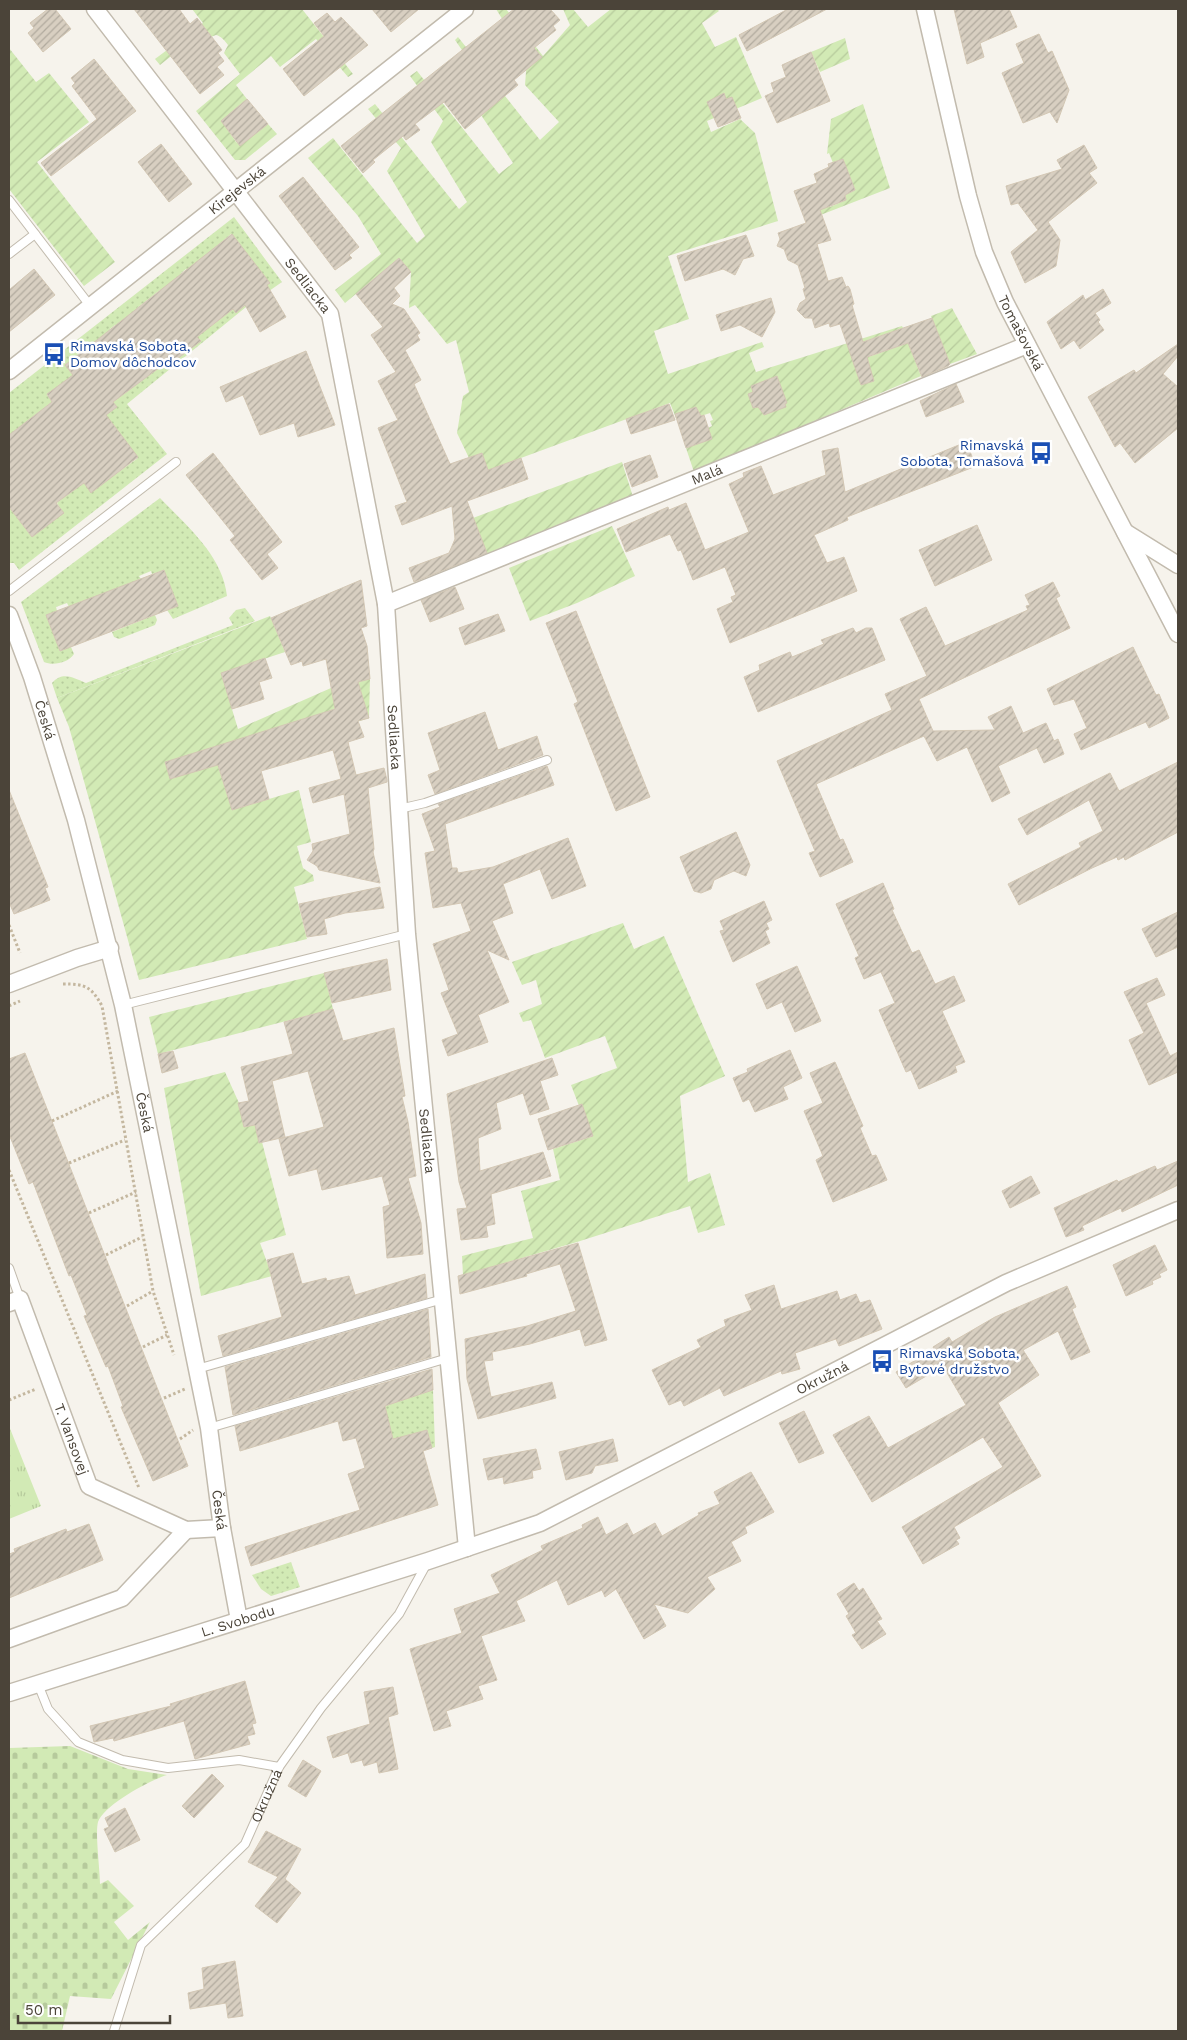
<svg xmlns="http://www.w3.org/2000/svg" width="1187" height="2040" viewBox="0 0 1187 2040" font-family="'Work Sans',sans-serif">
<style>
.grass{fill:url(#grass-dots)}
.cemetery{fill:url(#cemetery-stones)}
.park{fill:url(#park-tufts)}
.garden{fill:url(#garden-furrows)}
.building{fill:url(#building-hatch);stroke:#d3c7b4}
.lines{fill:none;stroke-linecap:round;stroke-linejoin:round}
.lane-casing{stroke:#c2bbae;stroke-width:10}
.street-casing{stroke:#c2bbae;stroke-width:19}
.path{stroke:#c4b79f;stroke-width:3;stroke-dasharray:2.5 2.5;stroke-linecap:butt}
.lane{stroke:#fff;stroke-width:8}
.street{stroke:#fff;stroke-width:16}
.labels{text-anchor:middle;stroke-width:5;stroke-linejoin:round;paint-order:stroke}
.street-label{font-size:14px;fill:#4b4439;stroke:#fff}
.transit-label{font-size:14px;fill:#164399;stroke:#fff;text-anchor:start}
</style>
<defs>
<pattern id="grass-dots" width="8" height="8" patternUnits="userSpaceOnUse" patternTransform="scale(1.25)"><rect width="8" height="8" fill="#d2eab5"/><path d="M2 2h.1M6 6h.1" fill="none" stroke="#b6ca9c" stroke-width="1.8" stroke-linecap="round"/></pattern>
<pattern id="cemetery-stones" width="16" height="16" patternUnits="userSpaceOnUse" patternTransform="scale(1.25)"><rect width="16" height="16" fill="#d2eab5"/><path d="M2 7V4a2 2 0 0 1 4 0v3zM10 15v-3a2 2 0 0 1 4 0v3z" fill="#b6ca9c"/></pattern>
<pattern id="park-tufts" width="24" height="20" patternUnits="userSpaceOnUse" patternTransform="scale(1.25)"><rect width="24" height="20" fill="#d2eab5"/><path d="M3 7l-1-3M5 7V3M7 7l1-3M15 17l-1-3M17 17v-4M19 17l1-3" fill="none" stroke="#b6ca9c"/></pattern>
<pattern id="garden-furrows" width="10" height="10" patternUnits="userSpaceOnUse" patternTransform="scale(1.25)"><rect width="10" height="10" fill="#d2eab5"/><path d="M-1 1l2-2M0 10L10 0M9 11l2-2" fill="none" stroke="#b6ca9c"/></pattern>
<pattern id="building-hatch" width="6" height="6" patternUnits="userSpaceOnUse" patternTransform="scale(1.25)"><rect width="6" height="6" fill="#d8cfc1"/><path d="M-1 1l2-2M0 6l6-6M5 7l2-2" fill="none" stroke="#b1aa9e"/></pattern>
</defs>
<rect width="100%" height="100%" fill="#f6f3ec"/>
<g class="grass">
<polygon points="234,217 282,282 246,307 127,404 167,454 19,570 14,563 9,563 9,507 32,537 63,513 57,503 59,501 84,483 91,492 138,458 115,427 94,424 117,407 113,402 163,365 165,368 200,341 197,337 233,309 236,312 269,283 231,234 209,253 219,310 186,269 181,273 213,314 160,290 137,308 150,325 147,365 115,325 110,329 142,371 87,347 65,365 78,382 54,389 47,395 52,402 9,435 9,393"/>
<path d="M160,498C186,525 223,556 227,596L173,619L167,610L178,606L164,570L152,574L151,571L139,576L141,579L69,607L67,603L56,607L57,611L46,615L60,651L71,647L74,654C68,663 53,666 44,662L21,602Z"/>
<path d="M245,608L255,621L57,698L52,683C63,671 73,678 86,683L233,625L229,618L236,610Z"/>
<polygon points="155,615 157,620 155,625 119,639 114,637 112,632"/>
<polygon points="433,1390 435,1447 432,1448 427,1430 390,1440 390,1427 382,1407"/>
<polygon points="291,1562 300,1587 271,1596 261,1589 252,1575"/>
</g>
<path class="cemetery" d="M70,1746L128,1769L167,1775C150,1780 104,1805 98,1822C95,1833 100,1871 100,1884L108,1880L134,1906L114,1922L128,1940L150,1922L111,1999L70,1996L62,2031H9V1748Z"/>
<polygon class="park" points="9,1426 41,1506 9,1519"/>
<g class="garden">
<path d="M192,9H302L353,74L348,77L316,39L280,67L271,56L236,85L247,99L222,121L236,142L241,145L268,124L277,134L245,160H235L196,111L240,74L224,53L228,45C225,41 221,36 216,35L180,49L160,65L155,59L203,23Z"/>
<polygon points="496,9 506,9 543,56 570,25 563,9 573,9 588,27 611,9 717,9 719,11 702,23 715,47 736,37 762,98 707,121 711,132 740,119 755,133 778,221 668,256 689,319 654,331 668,374 762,342 764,347 749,353 756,372 902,326 903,328 848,347 854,362 908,343 921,376 694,472 686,448 711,439 708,428 712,426 710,421 713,420 710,413 701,416 696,408 692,412 676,418 670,403 488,470 482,453 469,458 457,433 463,396 469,392 456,340 447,344 415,305 409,308 411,272 399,258 345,303 335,290 381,254 358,216 308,158 333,138 417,243 425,236 387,171 401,148 368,109 375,104 459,209 467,202 431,142 443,121 410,76 417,71 499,174 513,163 481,115 484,82 455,40 458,37 540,140 559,122 525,85 527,59"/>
<polygon points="845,38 850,59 820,72 811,52"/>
<polygon points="9,48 36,82 49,73 89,122 37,162 115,262 84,286 9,189"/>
<polygon points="863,104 890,188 805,221 827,202 830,207 846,200 845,195 855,190 843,159 833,163 829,153 827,154 831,119"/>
<polygon points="952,308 977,354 950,364 931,316"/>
<polygon points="622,462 633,497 488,557 473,518"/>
<polygon points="612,526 635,576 577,603 530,621 509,568"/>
<polygon points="270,616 285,652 221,673 238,729 331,688 370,679 369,718 218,766 232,810 299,790 311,842 297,846 303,868 313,875 314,881 294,887 307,939 139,980 69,727 57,698"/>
<polygon points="623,923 634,949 664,936 725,1076 680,1096 688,1182 710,1173 725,1225 698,1233 690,1206 577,1242 463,1275 462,1256 533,1238 521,1191 560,1180 553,1149 591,1137 571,1085 617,1068 605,1036 545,1058 531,1020 523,1022 519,1013 542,1004 536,980 522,985 512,962"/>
<polygon points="324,973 333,1009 158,1054 149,1017"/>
<polygon points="225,1072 239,1103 244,1127 255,1125 259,1143 262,1142 286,1235 260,1243 272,1276 201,1296 164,1088"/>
</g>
<g class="building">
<polygon points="48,9 55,9 71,29 43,52 28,33 34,28 30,23"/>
<polygon points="134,9 179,9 190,24 197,18 222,50 218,53 224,61 217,67 224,75 200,94"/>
<polygon points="372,9 419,9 391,32"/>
<polygon points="514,9 550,9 560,20 553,26 556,30 534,48 542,57 514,80 518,85 465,129 444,102 415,124 420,130 406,140 403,136 373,160 375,162 363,173 341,146"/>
<polygon points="788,9 827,9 747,51 739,35"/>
<polygon points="954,9 1009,9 1017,27 980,43 984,57 967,64"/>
<polygon points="327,13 335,22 341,17 368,45 304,96 283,69 324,36 314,23"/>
<polygon points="1039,34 1048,53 1052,51 1069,90 1057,123 1050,112 1023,123 1002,73 1024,63 1016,44"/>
<polygon points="811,52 830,101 777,123 765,96 774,92 771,83 786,77 782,65"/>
<polygon points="94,59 136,111 51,176 41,163 97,119 72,86 75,83 71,78"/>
<polygon points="724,93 726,99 732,97 741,118 718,127 707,102"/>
<polygon points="247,99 268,124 240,146 221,121"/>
<polygon points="161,144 192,184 169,202 138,162"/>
<polygon points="1084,145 1097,168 1089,173 1097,183 1048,222 1060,240 1056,266 1025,283 1011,252 1038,230 1018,203 1011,205 1006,186 1062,169 1057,160"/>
<polygon points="843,159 855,190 845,195 846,200 820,210 831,240 817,244 828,281 842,277 846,287 848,286 850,289 854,304 852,305 863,342 932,318 950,364 948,366 922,377 908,343 867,357 874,381 861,385 840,324 830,327 829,323 815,328 812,318 805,318 797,310 800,303 806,299 803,289 805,288 798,265 788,260 784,249 777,246 780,239 778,233 806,223 794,191 817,183 814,174 829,167 828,164"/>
<polygon points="303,177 359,247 349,255 352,258 335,270 279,196"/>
<polygon points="232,234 270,283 267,285 286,317 260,332 245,305 236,313 233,309 197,337 201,341 165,368 163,365 113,402 117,407 106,415 138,457 91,493 84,483 56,503 64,513 32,537 9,507 9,435 52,402 47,394 73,375 65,365"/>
<polygon points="746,235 754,256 743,259 735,275 723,269 685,281 677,256"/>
<polygon points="399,258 411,272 394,288 400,296 392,304 404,309 420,333 417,335 420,340 405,350 421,380 414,384 450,464 482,453 488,470 521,458 528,479 467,501 487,553 414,582 409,568 449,553 455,539 452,506 402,525 395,506 407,502 378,428 398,420 378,381 396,372 371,335 383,327 356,294"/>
<polygon points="34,269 55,295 9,332 9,290"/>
<polygon points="1103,289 1111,303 1095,313 1100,320 1098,322 1104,330 1080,349 1074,340 1061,349 1047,322 1083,295 1085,300"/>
<polygon points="771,298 775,312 762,337 740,325 721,331 716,315"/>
<polygon points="1178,344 1178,356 1163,374 1178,387 1178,428 1135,463 1120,443 1115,447 1088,397 1134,370 1136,373"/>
<polygon points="306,351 335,425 298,437 294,423 260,435 243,395 226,402 220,387"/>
<polygon points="777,376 787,403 785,404 786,407 764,415 758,407 753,408 748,394 753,392 751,386"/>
<polygon points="956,384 964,402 926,417 920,401"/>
<polygon points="669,404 675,420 631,434 626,419"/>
<polygon points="696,407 701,416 704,415 712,439 686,448 675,414"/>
<polygon points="966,442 976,466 847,517 848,520 814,535 827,563 844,557 857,591 730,643 717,609 733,602 731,597 736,595 725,567 693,580 681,550 678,551 670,534 626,552 617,529 668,507 669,510 686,503 705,550 749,532 729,484 744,477 743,473 761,466 773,495 826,475 822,451 838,448 845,492"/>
<polygon points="213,453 282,542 267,554 278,568 262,580 230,540 235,536 186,475"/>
<polygon points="650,455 658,477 632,487 624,464"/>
<polygon points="977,525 992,560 935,586 919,550"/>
<polygon points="164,570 178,606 60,651 46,615"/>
<polygon points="361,580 367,626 361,628 367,646 370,679 358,682 369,718 358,721 364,737 348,742 356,775 384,768 387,780 387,782 368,788 374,849 373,852 380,883 319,870 317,866 307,860 313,851 312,844 350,834 344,794 313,803 309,788 341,779 333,750 261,771 269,799 232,810 218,765 170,779 165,762 335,709 326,659 303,666 302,661 291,665 271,618"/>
<polygon points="1053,582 1060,596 1056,598 1070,628 919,699 933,731 995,730 988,717 1011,706 1023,733 1046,723 1054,741 1058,739 1064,754 1044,763 1037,748 998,766 1010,793 992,802 967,747 937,761 924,736 816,784 840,840 843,839 853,862 820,877 809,853 815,851 777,761 892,710 885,694 927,676 900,619 926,607 945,646 1028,610 1026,606 1030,605 1025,595"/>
<polygon points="455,587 464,609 430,622 421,600"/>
<polygon points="576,611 650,797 616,811 574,704 578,702 546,623"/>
<polygon points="498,614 505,631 465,645 459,628"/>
<polygon points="853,628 856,633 866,628 872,628 885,660 758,712 744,677 760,670 759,665 790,652 792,657 824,644 821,640"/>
<polygon points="1133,647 1156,695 1159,694 1169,718 1149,728 1146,722 1134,727 1081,750 1074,734 1087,728 1074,699 1054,705 1047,689"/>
<polygon points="265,658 272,678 259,682 264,699 232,709 221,673"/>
<polygon points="485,712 498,750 537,736 543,755 435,794 428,775 440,770 428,733"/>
<polygon points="1178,762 1178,832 1125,860 1124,857 1118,860 1117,857 1092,868 1019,905 1008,884 1081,847 1079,843 1103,831 1089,800 1027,835 1018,819 1110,773 1119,791"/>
<polygon points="547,766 554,785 445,824 452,868 457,868 458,873 493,867 568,838 586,886 552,899 540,869 503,884 513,913 492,921 509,960 487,950 509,1002 478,1015 488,1042 448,1056 442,1040 458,1034 441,993 449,990 433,944 471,931 461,903 433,908 425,853 435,851 422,814 440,807 438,804"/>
<polygon points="9,790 48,887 45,888 50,900 14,914 9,902"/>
<polygon points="736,832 750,865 746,876 734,871 714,880 711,889 701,893 694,891 680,857"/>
<polygon points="883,883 894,909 892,910 912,953 919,950 935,984 954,976 965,1001 942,1011 965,1062 955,1066 957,1072 919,1089 911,1070 906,1072 879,1010 895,1003 881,972 864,979 855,958 859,956 836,904"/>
<polygon points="380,887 384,908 345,913 324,919 327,934 307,937 299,904"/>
<polygon points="764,901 772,920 766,923 769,929 765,931 770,943 733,962 720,931 724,930 720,921"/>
<polygon points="1178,912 1178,947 1156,957 1142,929"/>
<polygon points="387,959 391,990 332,1003 324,973"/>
<polygon points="797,966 821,1021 795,1032 782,1002 767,1009 756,984"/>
<polygon points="1157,978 1165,995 1146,1003 1170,1056 1178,1052 1178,1072 1149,1085 1129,1040 1144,1033 1124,992"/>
<polygon points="333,1009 343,1041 394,1028 405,1096 402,1097 408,1122 416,1176 408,1178 421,1223 423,1254 387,1258 383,1207 390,1205 382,1176 322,1190 317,1169 289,1176 279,1139 324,1127 308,1071 272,1081 285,1137 259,1143 255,1125 244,1127 238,1103 249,1101 241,1067 293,1054 284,1022"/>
<polygon points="790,1050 802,1078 783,1087 788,1099 755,1112 749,1099 743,1102 733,1078 748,1072 747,1069"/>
<polygon points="173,1051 178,1068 162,1073 158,1054"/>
<polygon points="25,1053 188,1466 153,1481 121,1407 123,1406 108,1366 106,1367 84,1316 87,1315 71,1275 69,1276 33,1182 29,1184 9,1134 9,1059"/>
<polygon points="552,1058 558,1075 540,1081 549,1109 530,1115 523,1093 496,1103 501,1129 478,1138 480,1171 543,1152 551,1176 491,1194 495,1224 486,1226 488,1237 461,1240 457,1209 467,1208 459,1182 447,1094"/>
<polygon points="835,1062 863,1126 860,1128 872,1156 876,1155 887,1180 833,1202 816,1160 823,1156 804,1111 823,1103 810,1073"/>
<polygon points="582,1104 593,1136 548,1150 538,1119"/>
<polygon points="1178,1161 1178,1185 1122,1212 1121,1208 1101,1217 1082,1226 1084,1230 1066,1237 1054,1208 1117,1180 1118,1182 1155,1166 1157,1170"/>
<polygon points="1031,1176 1040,1193 1010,1208 1002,1191"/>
<polygon points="578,1243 607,1340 585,1346 580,1329 530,1344 492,1352 493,1360 484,1361 491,1397 552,1382 556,1398 478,1419 467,1379 465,1339 527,1326 576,1311 560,1264 526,1274 527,1276 460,1294 458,1276"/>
<polygon points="1155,1245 1167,1270 1159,1274 1161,1277 1152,1281 1153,1284 1126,1296 1113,1265"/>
<polygon points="293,1253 302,1284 326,1278 327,1281 349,1276 355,1295 425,1274 427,1298 223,1356 218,1336 282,1317 267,1260"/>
<polygon points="774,1285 781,1309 837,1291 840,1300 856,1294 860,1303 870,1300 882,1329 839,1346 836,1339 795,1353 800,1369 782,1374 781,1371 724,1396 720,1388 684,1406 681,1400 669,1405 652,1370 701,1347 697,1340 726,1326 724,1320 752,1310 745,1295"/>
<polygon points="1067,1286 1076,1307 1072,1309 1090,1352 1071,1360 1058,1331 1023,1350 1039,1375 998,1403 1041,1476 954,1527 960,1538 956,1540 959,1544 923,1564 902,1527 1003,1467 983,1437 872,1502 833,1435 869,1416 888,1448 966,1405 943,1366 906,1388 896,1372 934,1349 933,1347 949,1337 952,1342 995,1317"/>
<polygon points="428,1309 431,1357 233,1415 225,1367"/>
<polygon points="432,1369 433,1390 385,1406 393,1439 427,1430 432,1448 423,1451 438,1505 251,1566 245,1547 360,1510 348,1474 365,1468 356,1438 343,1441 338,1421 240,1451 235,1426"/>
<polygon points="804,1411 824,1453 799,1463 779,1423"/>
<polygon points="613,1439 618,1461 595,1466 592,1473 566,1480 559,1452"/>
<polygon points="536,1449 541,1469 532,1471 533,1478 504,1484 503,1477 488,1480 483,1459"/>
<polygon points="751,1472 774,1512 745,1527 747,1533 731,1542 741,1561 707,1577 715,1589 688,1613 654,1604 666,1626 644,1639 616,1589 605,1597 602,1590 568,1605 557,1580 516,1601 525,1621 481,1636 497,1680 478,1686 483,1699 446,1711 451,1726 434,1731 410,1649 462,1633 454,1609 500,1593 491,1575 543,1550 541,1546 583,1528 582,1525 598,1517 606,1535 627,1523 633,1535 655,1523 662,1536 699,1515 698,1513 720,1504 714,1492"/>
<polygon points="89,1524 103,1560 9,1598 9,1554 15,1552 14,1549 66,1529 67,1532"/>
<polygon points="854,1583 859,1591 863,1588 882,1619 877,1621 886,1634 862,1649 852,1635 856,1633 846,1616 849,1614 837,1594"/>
<polygon points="245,1681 256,1723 252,1724 255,1734 247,1736 250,1744 195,1759 184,1721 114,1741 113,1738 94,1742 90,1726 171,1706 170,1704"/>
<polygon points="393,1687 398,1714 388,1717 398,1769 379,1773 377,1762 364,1766 362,1760 351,1763 348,1753 333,1758 327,1737 370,1724 364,1692"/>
<polygon points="303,1760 321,1771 306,1797 288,1786"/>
<polygon points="212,1774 224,1786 194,1818 182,1806"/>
<polygon points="125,1808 140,1840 115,1852 104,1829 109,1827 105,1818"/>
<polygon points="266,1831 301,1849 285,1879 301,1893 277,1923 255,1906 278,1877 248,1862"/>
<polygon points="235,1961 243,2016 228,2018 226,2003 190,2009 188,1993 204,1989 202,1968"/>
</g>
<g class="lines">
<defs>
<g id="lane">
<polyline points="9,200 91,307"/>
<polyline points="9,254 35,234"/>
<polyline points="9,591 176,462"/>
<polyline points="399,809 425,803 547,760"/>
<polyline points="123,1005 407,934"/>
<polyline points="9,1268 20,1299"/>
<polyline points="197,1369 443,1299"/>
<polyline points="209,1428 448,1358"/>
<polyline points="38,1684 48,1709 78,1742 122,1760 168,1768 239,1760 279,1767"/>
<path id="s1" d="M114,2031L141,1945L245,1844L279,1767L321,1708L399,1614L427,1563"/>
</g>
<g id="street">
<path id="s2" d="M95,9L330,314L386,604L407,934L467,1548"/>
<path id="s3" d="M925,9L968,196L984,252L1005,302L1178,634"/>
<path id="s4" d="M9,371L465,9"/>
<polyline points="1125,532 1178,565"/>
<path id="s5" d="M386,604L1027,345"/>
<path id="s6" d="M9,615L32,677L76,820L123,1005L209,1428L222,1528L239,1620"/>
<polyline points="9,984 77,958 110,948"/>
<path id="s7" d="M9,1303L20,1299L89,1486L186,1530L222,1528"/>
<polyline points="9,1639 122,1598 186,1530"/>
<path id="s8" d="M9,1693L428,1561L540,1523L1006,1283L1178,1210"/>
</g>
</defs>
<use href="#lane" class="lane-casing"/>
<use href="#street" class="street-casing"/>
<g class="path">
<polyline points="9,925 20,953"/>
<path d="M63,984C85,984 91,986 102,1006L153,1291L174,1355"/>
<polyline points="9,1006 20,1001"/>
<polyline points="52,1121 118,1091"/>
<polyline points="69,1163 125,1140"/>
<polyline points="9,1170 139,1488"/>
<polyline points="89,1213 136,1192"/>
<polyline points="106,1255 142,1237"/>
<polyline points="127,1306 153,1291"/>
<polyline points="143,1347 167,1335"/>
<polyline points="164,1398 185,1389"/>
<polyline points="9,1400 36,1389"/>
<polyline points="180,1439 193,1430"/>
</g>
<use href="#lane" class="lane"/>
<use href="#street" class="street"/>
</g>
<defs>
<symbol id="bus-bare" viewBox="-9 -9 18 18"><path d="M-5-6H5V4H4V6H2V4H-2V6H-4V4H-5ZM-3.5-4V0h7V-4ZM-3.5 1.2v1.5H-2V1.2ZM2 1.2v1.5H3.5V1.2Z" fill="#1a4fb4" stroke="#fff" stroke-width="2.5" paint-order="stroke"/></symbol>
</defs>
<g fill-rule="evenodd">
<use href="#bus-bare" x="38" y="338" width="32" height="32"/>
<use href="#bus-bare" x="1025" y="437" width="32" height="32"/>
<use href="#bus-bare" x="866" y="1345" width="32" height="32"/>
</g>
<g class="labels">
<g class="street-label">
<text dy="5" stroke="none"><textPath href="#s4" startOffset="291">Kirejevská</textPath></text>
<text dy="5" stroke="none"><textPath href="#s2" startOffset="349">Sedliacka</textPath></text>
<text dy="5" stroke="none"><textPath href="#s3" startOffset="339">Tomašovská</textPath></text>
<text dy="5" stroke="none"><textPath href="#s5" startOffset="346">Malá</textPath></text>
<text dy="5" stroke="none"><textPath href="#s6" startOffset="111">Česká</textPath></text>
<text dy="5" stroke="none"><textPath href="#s2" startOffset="814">Sedliacka</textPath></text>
<text dy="5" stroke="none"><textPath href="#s6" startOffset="516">Česká</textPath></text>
<text dy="5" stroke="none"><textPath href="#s2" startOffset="1219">Sedliacka</textPath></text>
<text dy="5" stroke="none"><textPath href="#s8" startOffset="875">Okružná</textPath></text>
<text dy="5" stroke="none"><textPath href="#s7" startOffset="161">T. Vansovej</textPath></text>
<text dy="5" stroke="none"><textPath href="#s6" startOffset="921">Česká</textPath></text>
<text dy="5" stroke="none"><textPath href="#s8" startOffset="240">L. Svobodu</textPath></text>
<text dy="5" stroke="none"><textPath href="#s1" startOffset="288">Okružná</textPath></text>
</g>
<g class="transit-label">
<text x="70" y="351">Rimavská Sobota,<tspan x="70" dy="16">Domov dôchodcov</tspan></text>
<text x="1024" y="450" text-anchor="end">Rimavská<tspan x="1024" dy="16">Sobota, Tomašová</tspan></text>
<text x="899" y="1358">Rimavská Sobota,<tspan x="899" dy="16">Bytové družstvo</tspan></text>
</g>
</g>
<rect width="1187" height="2040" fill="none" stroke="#4b4439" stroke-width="20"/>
<path d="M18 2015v8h152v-8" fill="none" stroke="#4b4439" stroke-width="2.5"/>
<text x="25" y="2015" font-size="15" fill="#4b4439" stroke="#ffffff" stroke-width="4" paint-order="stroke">50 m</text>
</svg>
